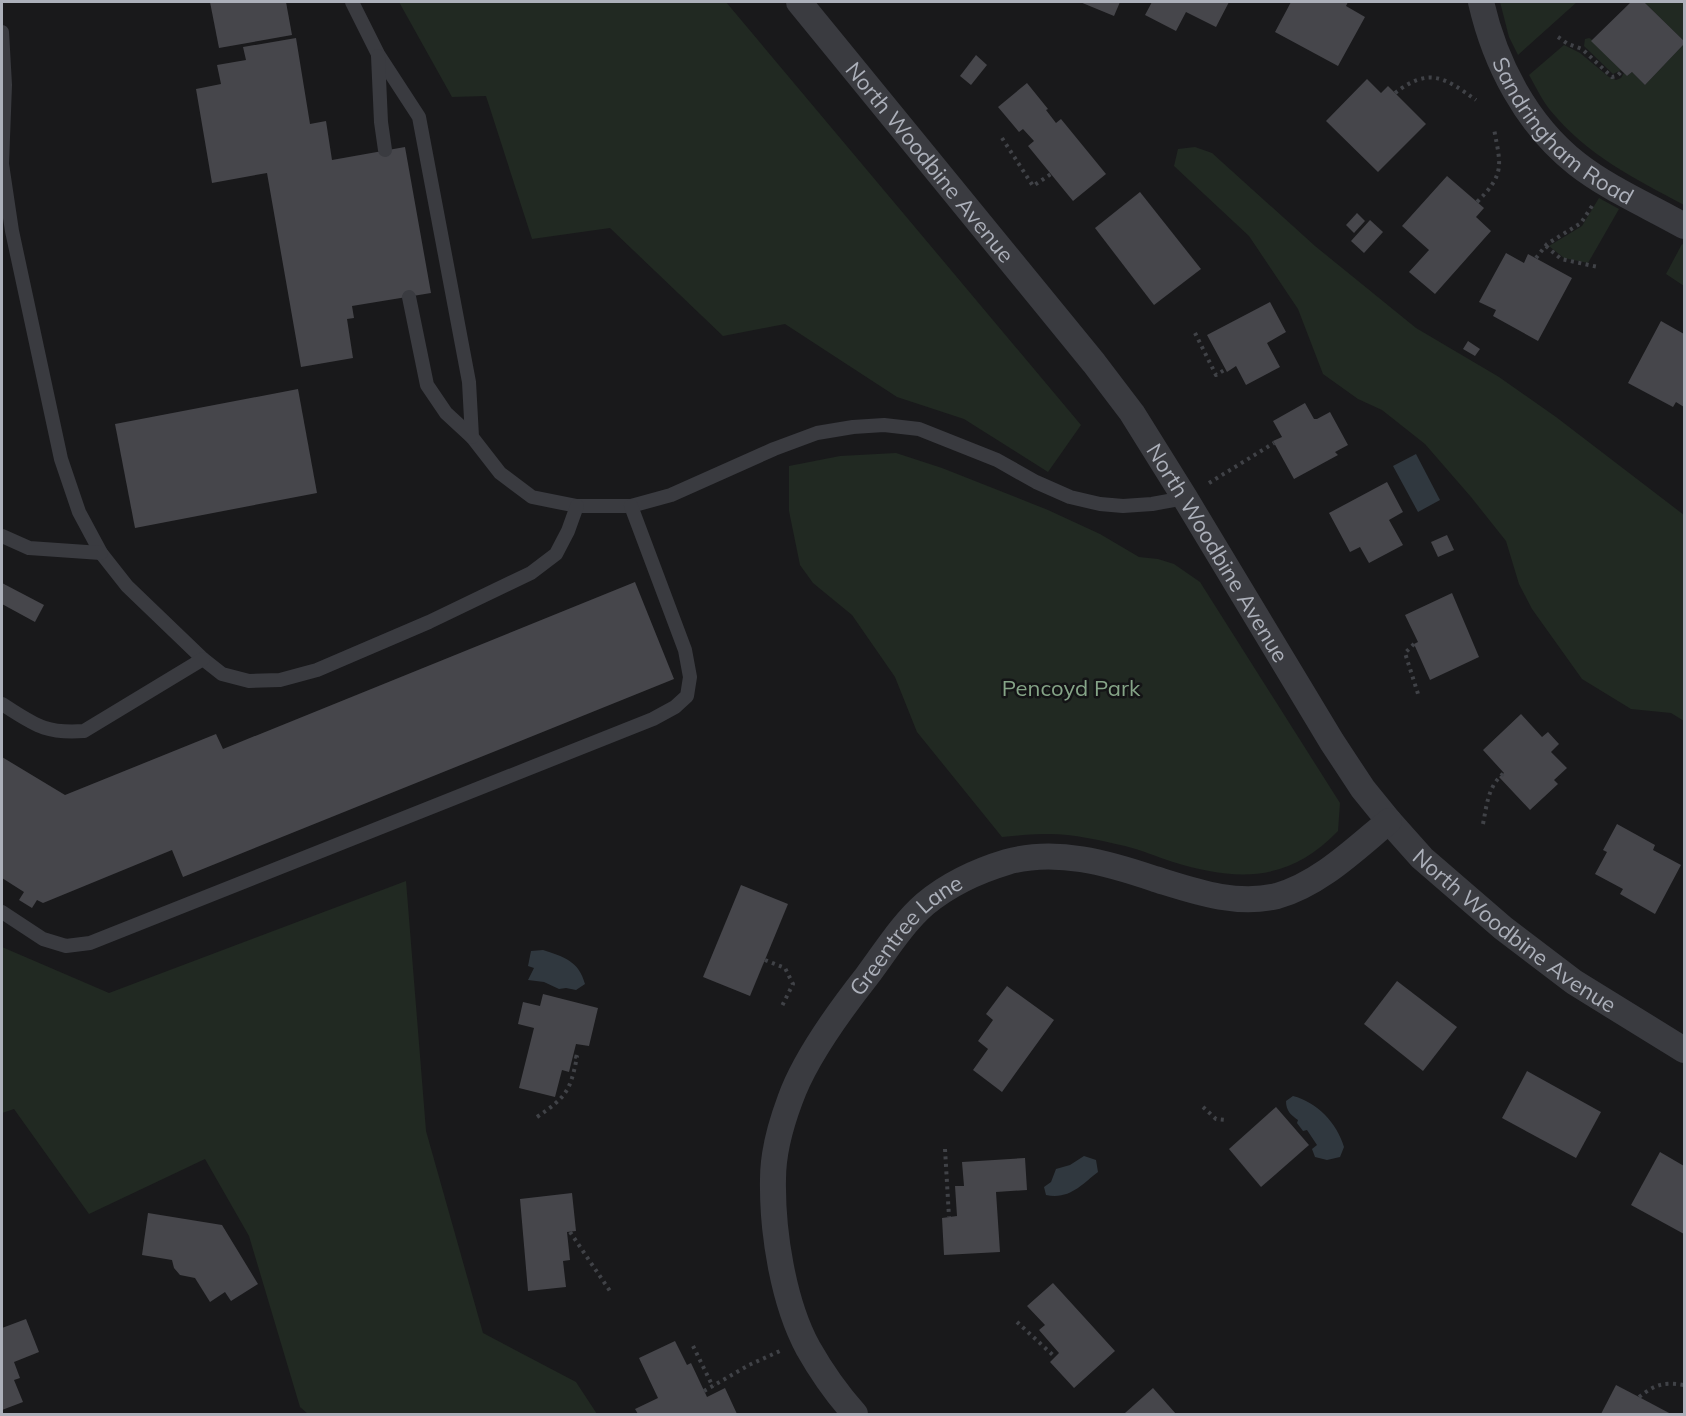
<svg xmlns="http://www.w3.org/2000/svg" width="1686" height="1416" viewBox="0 0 1686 1416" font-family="Mulish,sans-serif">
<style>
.green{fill:#212922}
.water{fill:#30383f}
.building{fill:#46464b}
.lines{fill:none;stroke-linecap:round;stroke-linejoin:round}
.path{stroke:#404247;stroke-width:4;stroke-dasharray:3 4.5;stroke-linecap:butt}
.lane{stroke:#3a3b40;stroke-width:14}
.street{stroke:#3a3b40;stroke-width:26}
.labels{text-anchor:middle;stroke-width:5;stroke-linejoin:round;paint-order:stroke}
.street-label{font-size:22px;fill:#acb0ba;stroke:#141416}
.park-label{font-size:22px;fill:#85a487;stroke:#141416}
</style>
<rect width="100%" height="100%" fill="#19191b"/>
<g class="green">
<polygon points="399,2 726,2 1081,425 1048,472 964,419 897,397 785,324 723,336 610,228 532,239 486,96 452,97"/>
<polygon points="1500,2 1577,2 1518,55 1509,37"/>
<polygon points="1644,2 1684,2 1684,41"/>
<polygon points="1589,38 1591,39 1621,70 1613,74 1584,46 1585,39"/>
<path d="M1684,44V205C1634,178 1588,156 1550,110C1542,100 1536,87 1529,75L1564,45L1580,53L1609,77L1616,80L1621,78L1624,73L1627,76L1632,72L1645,85Z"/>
<polygon points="1195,147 1212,153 1315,246 1416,328 1499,377 1556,417 1684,515 1684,721 1671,713 1631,709 1582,679 1532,609 1519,584 1506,541 1471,497 1425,444 1382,410 1358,399 1323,374 1298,309 1249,236 1174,166 1178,149"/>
<polygon points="1599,198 1619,209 1588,263 1564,258 1549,246 1582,226"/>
<polygon points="1682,244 1684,245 1684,286 1666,274"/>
<path d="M896,453L942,468L1048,510L1100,534L1139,557L1158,559L1174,564L1200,582L1340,803L1338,831C1289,882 1238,882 1173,862C1157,857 1142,850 1125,846C1099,840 1070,833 1043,834C1030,834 1016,836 1002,837L917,732L895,677L852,615L813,583L800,565L789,511V466L840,456Z"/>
<polygon points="406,881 426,1131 483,1333 576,1382 597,1414 308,1414 300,1407 249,1236 205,1159 89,1214 14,1109 2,1113 2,947 109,993"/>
</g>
<g class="water">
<polygon points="1416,454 1440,500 1418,512 1393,466"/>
<path d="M543,950C564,957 579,961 585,984L576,990L566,988L559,989L544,982L528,980L534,968L528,966L531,951Z"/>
<path d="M1293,1096C1317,1102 1337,1123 1344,1147L1340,1157L1327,1160L1315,1157L1312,1149L1317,1145L1307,1130L1303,1131L1297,1123L1298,1120C1291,1115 1286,1111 1286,1101Z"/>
<path d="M1084,1156L1096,1160L1098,1172C1082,1184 1070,1200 1046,1195L1044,1187L1051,1182L1056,1169L1070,1165Z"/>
</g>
<g class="building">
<polygon points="210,2 286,2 292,35 219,48"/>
<polygon points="1080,2 1120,2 1114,16"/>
<polygon points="1152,2 1229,2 1216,27 1186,12 1176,31 1145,15"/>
<polygon points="1291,2 1348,2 1346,6 1365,17 1338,66 1275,32"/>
<polygon points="1631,2 1644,2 1684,41 1684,44 1645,85 1632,72 1627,76 1591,41"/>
<polygon points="296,38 310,124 326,121 332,160 405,147 431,293 352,306 354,318 347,319 353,358 301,367 267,173 212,183 196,89 221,84 217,65 246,60 243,47"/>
<polygon points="976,55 987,65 971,85 960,76"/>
<polygon points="1367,79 1381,93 1388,86 1426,124 1378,172 1326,121"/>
<polygon points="1027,83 1048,109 1046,110 1056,123 1061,119 1106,174 1073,201 1028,146 1034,141 1023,129 1019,132 998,107"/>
<polygon points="1447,176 1484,208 1476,217 1491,231 1435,294 1409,272 1429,250 1402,226"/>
<polygon points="1140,192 1201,269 1154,305 1095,228"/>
<polygon points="1357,213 1365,221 1354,233 1346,225"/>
<polygon points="1370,220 1383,232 1364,253 1351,241"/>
<polygon points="1506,253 1524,263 1528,254 1572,278 1538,341 1493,316 1496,310 1479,302"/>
<polygon points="1270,302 1286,332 1267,343 1280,367 1246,385 1236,366 1227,372 1207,335"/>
<polygon points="1661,321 1684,334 1684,407 1676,402 1673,407 1628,383"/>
<polygon points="1468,341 1480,349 1475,356 1463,349"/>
<polygon points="298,389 317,493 135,528 115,424"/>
<polygon points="1305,403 1314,419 1317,419 1330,412 1348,445 1335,452 1338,455 1294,479 1273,441 1282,437 1273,421"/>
<polygon points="1387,482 1403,512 1389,520 1403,545 1369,563 1360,547 1350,552 1329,513"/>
<polygon points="1447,535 1454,550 1438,557 1431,542"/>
<polygon points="635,582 674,679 183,877 172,850 43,903 37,900 32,908 19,900 24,892 2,878 2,757 65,795 216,734 223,749"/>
<polygon points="2,583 44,605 35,622 2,604"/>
<polygon points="1452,593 1479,657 1430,680 1414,644 1418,642 1405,615"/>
<polygon points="1521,714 1542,737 1548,732 1559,744 1551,752 1567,768 1554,780 1558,784 1530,810 1499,777 1504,773 1483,750"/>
<polygon points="1617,824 1655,845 1653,850 1681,865 1655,914 1620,894 1623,889 1595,874 1607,852 1603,850"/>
<polygon points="741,885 788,904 750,996 703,977"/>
<polygon points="1397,981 1457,1027 1423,1071 1364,1024"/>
<polygon points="1007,986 1054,1020 1002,1092 973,1070 988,1049 978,1041 993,1020 986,1014"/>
<polygon points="543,994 598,1008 589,1046 576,1044 569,1072 562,1070 555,1097 519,1088 534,1028 518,1024 523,1002 540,1006"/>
<polygon points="1527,1071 1601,1112 1576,1158 1502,1118"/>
<polygon points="1276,1107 1309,1145 1261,1187 1229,1149"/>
<polygon points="1660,1152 1684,1166 1684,1234 1631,1205"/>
<polygon points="1025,1158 1027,1190 996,1192 1000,1252 944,1255 942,1218 957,1216 955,1186 964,1186 962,1162"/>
<polygon points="572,1193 576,1231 567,1232 570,1260 563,1261 566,1287 528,1291 520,1199"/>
<polygon points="148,1213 222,1225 258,1284 231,1301 225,1292 210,1302 195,1278 180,1275 174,1268 172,1260 142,1255"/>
<polygon points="1053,1283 1115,1351 1074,1388 1050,1362 1059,1353 1039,1330 1045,1325 1027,1306"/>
<polygon points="26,1319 39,1352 14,1362 20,1378 14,1380 23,1402 2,1410 2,1328"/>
<polygon points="675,1341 687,1365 691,1363 707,1397 725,1388 737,1414 638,1414 635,1409 658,1398 639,1358"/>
<polygon points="1616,1385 1639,1397 1671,1414 1601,1414"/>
<polygon points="1153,1388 1176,1414 1126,1414 1125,1413"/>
</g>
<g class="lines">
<g class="path">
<polyline points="1558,37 1568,44 1582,49 1612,77 1617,76 1622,71"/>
<path d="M1395,93C1429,67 1444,77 1476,100"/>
<polyline points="1002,138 1033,186 1051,174"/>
<path d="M1477,202C1505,174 1501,166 1494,129"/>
<polyline points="1546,246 1561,259 1598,267"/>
<polyline points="1536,258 1547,244 1581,223 1592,206"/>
<polyline points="1195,333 1216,375 1226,369"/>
<polyline points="1209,483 1274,443"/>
<polyline points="1414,644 1405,653 1419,697"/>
<path d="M1483,824C1487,804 1488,786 1504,773"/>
<polyline points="765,960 785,968 793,984 782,1006"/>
<polyline points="1203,1107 1216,1119 1226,1120"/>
<path d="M537,1117C566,1097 570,1092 577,1057L573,1056"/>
<polyline points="945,1149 949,1217"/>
<polyline points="570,1232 612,1294"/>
<polyline points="1017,1322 1055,1357"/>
<polyline points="693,1346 713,1387"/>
<polyline points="704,1391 749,1365 780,1351"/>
<path d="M1639,1397C1656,1384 1663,1382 1684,1385"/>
</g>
<g class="lane">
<polyline points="352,2 378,54 419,117 469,382 472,437 500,473 532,497 577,506 631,506 671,495 774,449 817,433 853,427 884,425 919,429 997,460 1036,482 1070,497 1100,504 1123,506 1152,504 1185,498"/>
<polyline points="2,32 5,85 2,164 12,231 61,459 79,512 101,553 127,586 203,659 222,674 249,681 280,680 317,670 429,622 531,573 556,554 568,531 577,506"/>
<polyline points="378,56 381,122 385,150"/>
<polyline points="409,297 427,385 446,413 472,437"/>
<polyline points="2,536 29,548 101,553"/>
<path d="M2,704C34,724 44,734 84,731L203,659"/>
<polyline points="2,912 43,939 66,946 90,943 653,719 675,707 687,696 690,677 685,650 631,506"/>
</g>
<g class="street">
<path id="s1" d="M799,2L1094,363L1132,413L1185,498L1332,742L1363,789L1389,821L1422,858L1503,928L1574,982L1684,1050"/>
<path id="s2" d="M1481,2C1495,63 1526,124 1577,164C1609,189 1649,206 1684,226"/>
<path id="s3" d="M855,1414C837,1394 821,1371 808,1348C783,1302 772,1231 773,1179C773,1153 781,1124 790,1100C804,1060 841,1009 867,976C885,952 902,924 925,904C949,884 977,871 1007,862C1056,848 1108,863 1155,879C1194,891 1235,906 1277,896C1320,884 1356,848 1389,821"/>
</g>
</g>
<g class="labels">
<g class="street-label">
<text dy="8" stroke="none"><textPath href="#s2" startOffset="158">Sandringham Road</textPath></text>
<text dy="8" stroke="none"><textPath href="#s1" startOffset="207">North Woodbine Avenue</textPath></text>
<text dy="8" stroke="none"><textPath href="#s1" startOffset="693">North Woodbine Avenue</textPath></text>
<text dy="8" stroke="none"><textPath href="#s1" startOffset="1179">North Woodbine Avenue</textPath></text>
<text dy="8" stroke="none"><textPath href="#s3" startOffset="540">Greentree Lane</textPath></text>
</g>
<g class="park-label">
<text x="1071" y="696">Pencoyd Park</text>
</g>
</g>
<rect width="1686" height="1416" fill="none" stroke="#acb0ba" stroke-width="6"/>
</svg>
